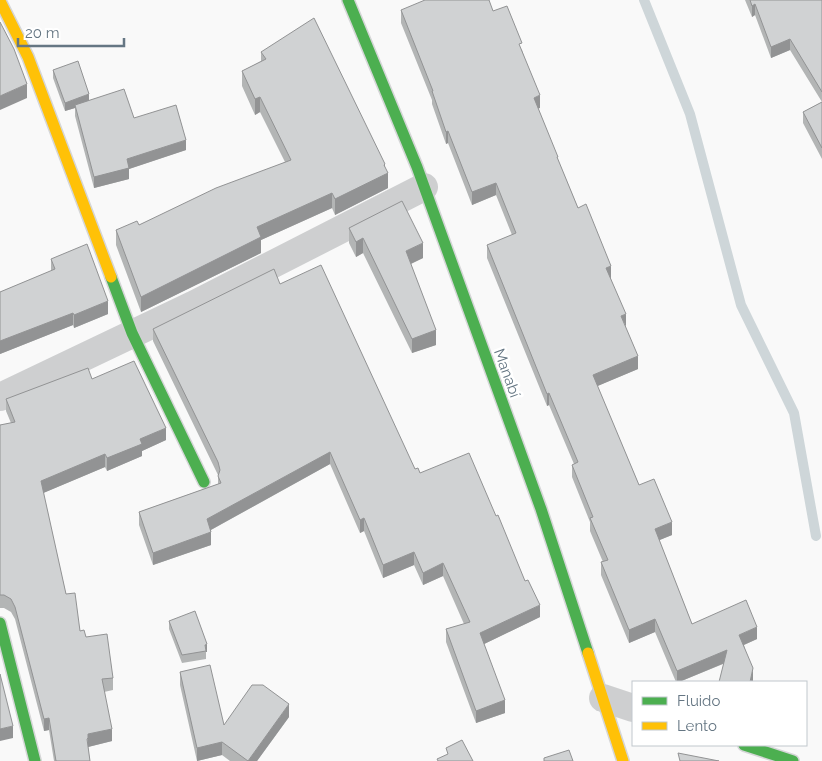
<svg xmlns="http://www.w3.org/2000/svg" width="822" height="761" viewBox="0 0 822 761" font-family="Raleway,sans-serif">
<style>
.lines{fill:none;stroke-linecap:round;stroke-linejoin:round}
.stream{stroke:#ced6d9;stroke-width:10}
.fast-casing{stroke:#d5d6d7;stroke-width:14}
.slow-casing{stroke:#d5d6d7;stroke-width:14}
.street{stroke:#cecfd0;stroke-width:28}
.fast{stroke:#4caf50;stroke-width:11}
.slow{stroke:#ffc107;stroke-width:11}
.wall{fill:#b3b5b5}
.shaded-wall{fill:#929394}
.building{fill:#d0d2d3;stroke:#929394}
.labels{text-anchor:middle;stroke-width:5;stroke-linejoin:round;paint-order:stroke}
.street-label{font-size:15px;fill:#657683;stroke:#fff}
</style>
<rect width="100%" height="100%" fill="#f9f9f9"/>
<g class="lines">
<polyline class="stream" points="644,0 690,114 741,305 794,413 816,536"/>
<defs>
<g id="fast">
<polyline points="348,0 417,167 541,509 588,653"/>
<polyline points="111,277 132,333 204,482"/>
<polyline points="0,623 35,761"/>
<polyline points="744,745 793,761"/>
</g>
<g id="slow">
<polyline points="0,1 28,57 111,277"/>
<polyline points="588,653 623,761"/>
</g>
</defs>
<use href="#fast" class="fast-casing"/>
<use href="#slow" class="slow-casing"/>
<g class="street">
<polyline points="0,397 193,305 424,187"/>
<polyline points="603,698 633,708"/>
</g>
<use href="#fast" class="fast"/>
<use href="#slow" class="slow"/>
</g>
<g class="wall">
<polygon points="745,0 822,0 822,159 803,123 803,112 822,102 790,50 771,58 755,15 752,17"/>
<polygon points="401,10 493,11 522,50 540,108 538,108 558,160 578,208 611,278 611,279 638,369 597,386 639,485 672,535 659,540 692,624 757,639 744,645 753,681 723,664 679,682 676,682 655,632 629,643 601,575 601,562 603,562 590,531 590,522 572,477 572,465 574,464 549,405 547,406 487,258 487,245 512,235 496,195 472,205 448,143 446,144 432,104 432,100 401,23"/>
<polygon points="261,52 385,168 388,188 335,215 332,208 261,240 261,253 141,312 116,245 116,230 139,225 285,162 260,112 255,115 242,86 242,71 261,61"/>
<polygon points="53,70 89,100 134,118 186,150 129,169 129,179 94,188 75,116 75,108 65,111 53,78"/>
<polygon points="349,228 423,258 411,264 436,345 412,353 363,253 356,257 349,243"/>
<polygon points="51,259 108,314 74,328 73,325 0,354 0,292 51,271"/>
<polygon points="280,284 415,469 420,473 540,617 484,644 505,713 476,723 446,642 446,629 464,624 443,576 423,585 414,565 383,578 364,531 360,533 330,464 211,530 211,545 153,565 139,525 139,512 218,484 218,475 153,341 153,329"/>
<polygon points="92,379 166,440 142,451 142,456 107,471 105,467 43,493 66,594 80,631 86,637 113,678 113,690 104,692 112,741 88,747 90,761 54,761 49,730 44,731 15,619 11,612 4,608 0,608 0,425 11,423 6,411 6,399"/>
<polygon points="169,621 207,652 206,652 206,659 182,663 169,629"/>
<polygon points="180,672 224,725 289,717 257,761 230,761 222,755 197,761 180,685"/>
</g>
<g class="shaded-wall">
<polygon points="755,4 755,15 752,17 752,6"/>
<polygon points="790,39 790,50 771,58 771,47"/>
<polygon points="27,84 27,98 0,110 0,96"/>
<polygon points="89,94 89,102 75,105 75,108 65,111 65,103"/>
<polygon points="540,95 540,108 534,110 534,98"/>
<polygon points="260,97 260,112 255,115 255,99"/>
<polygon points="448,131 448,143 446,144 446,132"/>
<polygon points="186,140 186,150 129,169 129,179 94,188 94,177 127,159"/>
<polygon points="385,164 385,174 388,173 388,188 335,215 335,199"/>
<polygon points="496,183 496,195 472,205 472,192"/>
<polygon points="332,193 332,208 261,240 261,253 141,312 141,297 257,227"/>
<polygon points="363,238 363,253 356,257 356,242"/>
<polygon points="423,243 423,258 406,266 406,251"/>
<polygon points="611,266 611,278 606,281 606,268"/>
<polygon points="108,301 108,314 74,328 74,315"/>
<polygon points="73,313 73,325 0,354 0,341"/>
<polygon points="626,314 626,327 621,316"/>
<polygon points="436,330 436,345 412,353 412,339"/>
<polygon points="638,356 638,369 593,388 593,375"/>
<polygon points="549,393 549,405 547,406 547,394"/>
<polygon points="166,428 166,440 142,451 142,456 107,471 107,458 140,439"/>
<polygon points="330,452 330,464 207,532 207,519"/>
<polygon points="105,454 105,467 41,494 41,481"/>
<polygon points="364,518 364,531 360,533 360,520"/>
<polygon points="672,522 672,535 655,542 655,529"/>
<polygon points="211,532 211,545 153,565 153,553"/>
<polygon points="414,552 414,565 383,578 383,565"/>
<polygon points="443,563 443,576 423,585 423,573"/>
<polygon points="540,605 540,617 480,646 480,633"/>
<polygon points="655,619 655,632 629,643 629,630"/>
<polygon points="757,627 757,639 739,647 739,635"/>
<polygon points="207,644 207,652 206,652 205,645"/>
<polygon points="727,650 727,662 679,682 677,682 677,671"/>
<polygon points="753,668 753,682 750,682"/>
<polygon points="505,700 505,713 476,723 476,711"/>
<polygon points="289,704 289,717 257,761 248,761"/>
<polygon points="49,718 49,730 44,731 44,719"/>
<polygon points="13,726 13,738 0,741 0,729"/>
<polygon points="112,729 112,741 88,747 88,734"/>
<polygon points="222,742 222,755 197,761 197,748"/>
</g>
<g class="building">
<polygon points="425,0 489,0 493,11 507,6 522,43 519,44 540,95 534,98 558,157 557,157 578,208 586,204 611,266 606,268 626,314 621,316 638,356 593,375 639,485 654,479 672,522 655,529 692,624 746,600 757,627 739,635 753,668 750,682 719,682 727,650 677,671 655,619 629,630 601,562 608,560 590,518 593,517 572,465 578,462 549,393 547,394 487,245 516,233 496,183 472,192 448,131 446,132 432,91 433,91 401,10"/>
<polygon points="750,0 822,0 822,92 790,39 771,47 755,4 752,6"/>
<polygon points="314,18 385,164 384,165 388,173 335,199 332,193 257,227 261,237 141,297 116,230 137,221 139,225 216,188 291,160 260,97 255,99 242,71 266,59 261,52"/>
<polygon points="0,22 14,49 27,84 0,96"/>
<polygon points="78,61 89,94 65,103 53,70"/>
<polygon points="124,89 134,118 176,105 186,140 127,159 129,168 94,177 75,105"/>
<polygon points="822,102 822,148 803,112"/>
<polygon points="402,201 423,243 406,251 436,330 412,339 363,238 356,242 349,228"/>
<polygon points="87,244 108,301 74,315 73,313 0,341 0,292 55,269 51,259"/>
<polygon points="321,265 415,469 418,468 420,473 469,453 496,516 498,515 525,581 528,580 540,605 480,633 505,700 476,711 446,629 470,622 443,563 423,573 414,552 383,565 364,518 360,520 330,452 207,519 211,532 153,553 139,512 221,483 218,476 220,470 218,462 153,329 274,269 280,284"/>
<polygon points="134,361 166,428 140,439 142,444 107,458 105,454 41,481 66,594 75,593 80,631 84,630 86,637 107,634 113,678 102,679 112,729 88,734 88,738 87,739 90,761 56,761 49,718 44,719 15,607 11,599 4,595 0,595 0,425 15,422 6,399 88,368 92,379"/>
<polygon points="195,611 207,644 205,645 206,651 182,655 169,621"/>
<polygon points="210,665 224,725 252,685 263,685 289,704 248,761 222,742 197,748 180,672"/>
<polygon points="0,674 13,726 0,729"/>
<polygon points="462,740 473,761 438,761 437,759 448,754 446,748"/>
<polygon points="569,750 573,761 544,761 544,758"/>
<polygon points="678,753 719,761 680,761"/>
</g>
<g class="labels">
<g class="street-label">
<text transform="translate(507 373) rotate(70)" y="5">Manabí</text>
</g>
</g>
<rect x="632" y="681" width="175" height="65" fill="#ffffff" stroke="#c1c8cd"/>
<rect x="642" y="697" width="25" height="8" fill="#4caf50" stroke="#c1c8cd"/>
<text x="677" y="706" font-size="15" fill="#657683">Fluido</text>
<rect x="642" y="722" width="25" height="8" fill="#ffc107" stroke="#c1c8cd"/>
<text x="677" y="731" font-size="15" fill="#657683">Lento</text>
<path d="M18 38v8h106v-8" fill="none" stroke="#657683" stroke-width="2.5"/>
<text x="25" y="38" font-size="15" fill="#657683" stroke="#ffffff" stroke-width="4" paint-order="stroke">20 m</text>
</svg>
